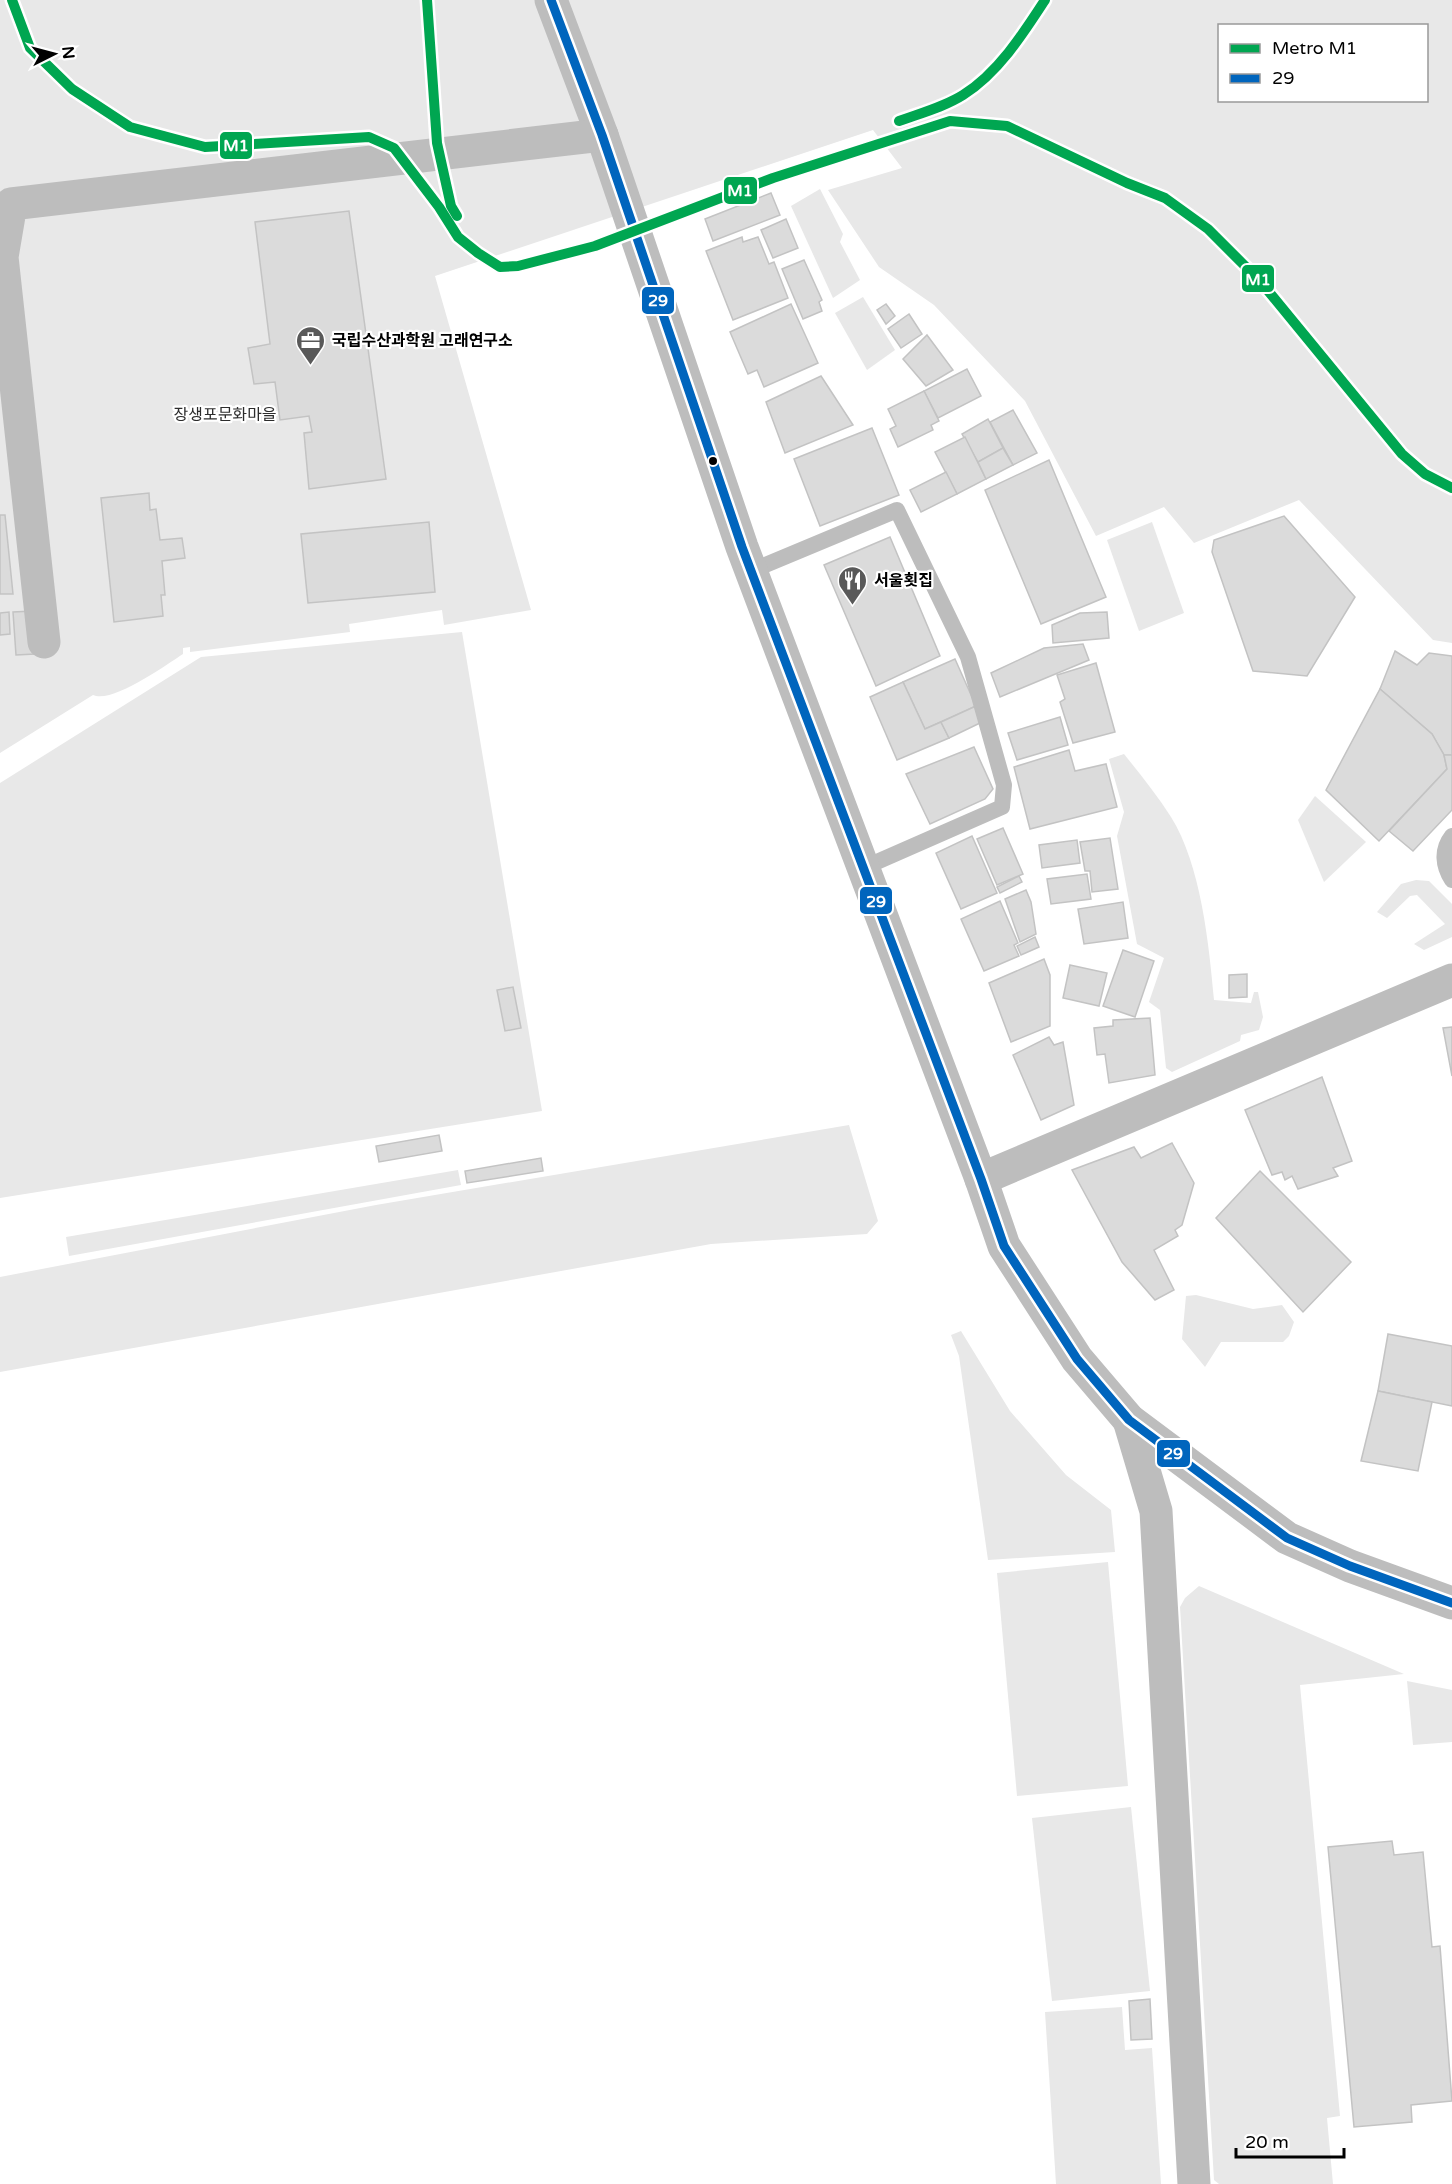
<svg xmlns="http://www.w3.org/2000/svg" width="1452" height="2184" viewBox="0 0 1452 2184" font-family="'Varela Round','Noto Sans KR',sans-serif">
<style>
.green{fill:#e8e8e8;fill-rule:evenodd}
.building{fill:#dbdbdb;stroke:#c3c3c3;stroke-width:1.5}
.lines{fill:none;stroke-linecap:round;stroke-linejoin:round}
.service{stroke:#bdbdbd;stroke-width:16}
.minor{stroke:#bdbdbd;stroke-width:33}
.bus-1-casing{stroke:#fff;stroke-width:14}
.bus-1{stroke:#0065bd;stroke-width:9}
.metro-1-casing{stroke:#fff;stroke-width:15}
.metro-1{stroke:#00a651;stroke-width:10}
.bus-dot{fill:#000;stroke:#fff;stroke-width:2}
.labels{text-anchor:middle;stroke-width:4.5;stroke-linejoin:round;paint-order:stroke}
.poi-label{font-size:16px;font-weight:bold;fill:#000;stroke:#fff;text-anchor:start}
.park-label{font-size:16px;fill:#2c2c2c;stroke:#fff}
.line-badge{stroke:#fff;stroke-width:2}
.badge-label{font-size:16px;text-anchor:middle;font-weight:bold;fill:#fff}
</style>
<rect width="100%" height="100%" fill="#fff"/>
<g class="green">
<path d="M0,0H1452V643L1433,640L1299,500L1194,543L1164,507L1096,536L1025,401L934,305L879,267L828,190L902,168L873,130L435,276L531,610L444,625L442,610L349,624L350,632L190,652V647L183,648V654C166,665 112,704 93,695L0,753ZM1220,26H1426V100H1220Z"/>
<polygon points="820,189 843,234 840,242 860,280 833,298 791,206"/>
<polygon points="863,297 895,350 867,370 835,313"/>
<polygon points="1152,522 1184,613 1139,631 1107,540"/>
<polygon points="462,632 542,1111 0,1198 0,783 201,657"/>
<path d="M1124,754C1140,774 1157,795 1171,817C1201,865 1209,944 1214,1000L1251,1003L1254,992H1258L1263,1017L1259,1030L1241,1035L1240,1041L1172,1072L1166,1068L1160,1010L1149,1002L1164,958L1137,944L1117,836L1124,812L1109,759Z"/>
<polygon points="1315,796 1366,842 1324,882 1298,820"/>
<polygon points="1416,880 1429,881 1452,904 1452,937 1424,950 1414,944 1445,924 1417,895 1410,896 1387,918 1377,912 1401,884"/>
<polygon points="849,1125 878,1221 867,1234 711,1244 0,1372 0,1277 376,1205"/>
<polygon points="458,1170 461,1185 69,1256 66,1237"/>
<polygon points="1196,1295 1253,1309 1282,1305 1294,1322 1289,1336 1283,1342 1221,1342 1205,1367 1182,1339 1186,1296"/>
<polygon points="961,1331 1010,1411 1066,1475 1111,1510 1115,1552 988,1560 959,1356 951,1335"/>
<polygon points="1108,1562 1128,1786 1017,1796 997,1573"/>
<polygon points="1199,1586 1404,1674 1300,1685 1340,2116 1327,2118 1333,2184 1219,2184 1214,2180 1180,1607 1185,1598"/>
<polygon points="1407,1681 1452,1690 1452,1742 1413,1745"/>
<polygon points="1131,1807 1150,1991 1052,2001 1032,1818"/>
<polygon points="1122,2007 1125,2050 1152,2048 1161,2184 1056,2184 1045,2012"/>
</g>
<g class="building">
<polygon points="771,193 780,215 713,241 705,219"/>
<polygon points="349,211 386,479 309,489 304,433 312,432 309,416 280,420 275,382 254,384 248,348 270,344 255,222"/>
<polygon points="786,219 798,248 773,258 761,230"/>
<polygon points="742,237 743,242 758,237 769,264 774,262 788,298 733,320 706,251"/>
<polygon points="804,260 822,300 819,302 822,311 803,319 782,269"/>
<polygon points="791,304 818,363 764,387 757,370 748,374 730,332"/>
<polygon points="886,304 895,316 886,324 877,310"/>
<polygon points="909,314 922,334 901,348 888,329"/>
<polygon points="927,335 953,370 926,386 903,359"/>
<polygon points="967,369 981,396 938,418 924,391"/>
<polygon points="821,376 853,425 785,453 766,402"/>
<polygon points="924,391 939,421 931,425 933,430 898,447 890,429 896,426 888,409"/>
<polygon points="1013,410 1037,453 1013,465 990,422"/>
<polygon points="988,419 1003,448 978,462 962,434"/>
<polygon points="872,428 899,495 820,526 794,459"/>
<polygon points="965,437 986,479 957,494 935,452"/>
<polygon points="1003,448 1013,465 986,479 978,462"/>
<polygon points="1049,460 1106,597 1041,624 985,490"/>
<polygon points="946,472 957,494 921,512 910,490"/>
<polygon points="149,493 150,510 156,509 160,540 182,538 185,558 162,561 165,595 161,595 163,616 114,622 101,498"/>
<polygon points="0,515 5,515 13,594 0,594"/>
<polygon points="1284,516 1355,597 1307,676 1253,671 1212,552 1214,540"/>
<polygon points="429,522 435,592 308,603 301,534"/>
<polygon points="890,537 940,656 876,686 824,565"/>
<polygon points="33,611 35,654 16,655 13,612"/>
<polygon points="9,612 10,634 0,635 0,613"/>
<polygon points="1107,612 1109,638 1053,643 1052,625 1080,613"/>
<polygon points="1083,644 1089,660 1000,697 991,673 1044,648"/>
<polygon points="1395,651 1417,665 1429,653 1452,656 1452,755 1444,755 1432,734 1380,689"/>
<polygon points="955,659 976,706 925,729 903,682"/>
<polygon points="1096,663 1115,732 1073,743 1060,702 1065,699 1057,675"/>
<polygon points="903,682 925,729 941,722 949,738 897,760 870,697"/>
<polygon points="1380,689 1432,734 1444,755 1447,769 1379,841 1326,790"/>
<polygon points="976,706 982,722 949,738 941,722"/>
<polygon points="1060,717 1068,745 1017,760 1008,733"/>
<polygon points="974,747 993,789 985,799 930,824 906,774"/>
<polygon points="1069,750 1075,771 1106,764 1117,807 1030,829 1014,767"/>
<polygon points="1444,755 1452,755 1452,810 1413,851 1389,831 1447,769"/>
<polygon points="1003,828 1023,874 997,885 977,839"/>
<polygon points="972,836 997,893 961,909 936,853"/>
<polygon points="1110,838 1118,889 1092,892 1090,871 1085,871 1080,842"/>
<polygon points="1077,840 1080,863 1042,868 1039,845"/>
<polygon points="1087,874 1091,899 1051,904 1047,879"/>
<polygon points="1019,876 1022,882 1000,893 997,887"/>
<polygon points="1026,890 1031,902 1036,934 1020,942 1005,899"/>
<polygon points="1000,901 1018,943 1014,945 1019,956 984,971 961,919"/>
<polygon points="1123,902 1128,938 1084,944 1078,909"/>
<polygon points="1035,937 1039,947 1021,955 1017,946"/>
<polygon points="1123,950 1154,961 1135,1017 1103,1006"/>
<polygon points="1044,959 1050,975 1050,1026 1011,1042 989,983"/>
<polygon points="1070,965 1107,973 1099,1006 1063,998"/>
<polygon points="1247,974 1247,997 1229,998 1229,975"/>
<polygon points="513,987 521,1028 505,1031 497,990"/>
<polygon points="1150,1018 1155,1075 1109,1083 1105,1054 1097,1055 1094,1028 1113,1026 1113,1020"/>
<polygon points="1452,1027 1452,1076 1443,1028"/>
<polygon points="1049,1037 1054,1045 1063,1042 1074,1105 1041,1120 1013,1055"/>
<polygon points="1322,1077 1352,1161 1333,1168 1338,1176 1298,1189 1292,1176 1285,1180 1282,1172 1272,1175 1245,1110"/>
<polygon points="439,1135 442,1151 379,1162 376,1146"/>
<polygon points="1172,1143 1194,1183 1182,1225 1175,1230 1178,1236 1154,1250 1174,1290 1155,1300 1122,1262 1072,1170 1134,1147 1141,1158"/>
<polygon points="541,1158 543,1171 467,1183 465,1171"/>
<polygon points="1260,1171 1351,1262 1303,1312 1216,1218"/>
<polygon points="1388,1334 1452,1346 1452,1406 1378,1391"/>
<polygon points="1378,1391 1432,1402 1418,1471 1361,1461"/>
<polygon points="1392,1841 1394,1855 1423,1852 1432,1947 1440,1946 1452,2101 1411,2105 1412,2122 1354,2127 1328,1847"/>
<polygon points="1150,1999 1152,2039 1131,2040 1129,2001"/>
</g>
<g class="lines">
<g class="service">
<polyline points="751,571 897,510 968,657 1004,785 1002,807 863,868"/>
<path d="M1452,836C1441,850 1443,866 1452,880"/>
</g>
<g class="minor">
<polyline points="551,0 602,135 742,547 981,1179 1004,1246 1077,1359 1129,1420 1287,1538 1350,1566 1452,1603"/>
<polyline points="44,642 2,257 11,204 602,135"/>
<polyline points="981,1179 1452,980"/>
<polyline points="1129,1420 1156,1511 1194,2184"/>
</g>
<defs>
<polyline id="bus-1" points="551,0 602,135 742,547 981,1179 1004,1246 1077,1359 1129,1420 1287,1538 1350,1566 1452,1603"/>
</defs>
<use href="#bus-1" class="bus-1-casing"/>
<use href="#bus-1" class="bus-1"/>
<defs>
<g id="metro-1">
<polyline points="12,0 30,48 72,89 130,127 205,147 369,137 394,148 439,207 458,237 478,253 500,267 518,266 595,246 773,178 950,121 1007,126 1127,183 1165,198 1208,229 1260,281 1402,454 1425,474 1452,488"/>
<polyline points="427,0 437,143 451,206 457,216"/>
<path d="M899,121C921,113 944,107 963,95C998,73 1023,34 1045,0"/>
</g>
</defs>
<use href="#metro-1" class="metro-1-casing"/>
<use href="#metro-1" class="metro-1"/>
</g>
<defs>
<symbol id="office-pin" viewBox="-11 -11 22 30"><path d="M0 17L-7.5 6A9.5 9.5 0 1 1 7.5 6Z" fill="#595959" stroke="#fff"/><path d="M-6-3h4V-5.5h4V-3h4V5H-6ZM-1-4.5V-3h2v-1.5ZM-6 0V1H6V0Z" fill="#fff"/></symbol>
<symbol id="restaurant-pin" viewBox="-11 -11 22 30"><path d="M0 17L-7.5 6A9.5 9.5 0 1 1 7.5 6Z" fill="#595959" stroke="#fff"/><path d="M-5-6h1v4h1v-4h1v4h1v-4h1v5L-1.5 .5V6h-2V.5L-5-1ZM5-6V6H3V1.5H1.5Q1.5-4 5-6Z" fill="#fff"/></symbol>
</defs>
<g fill-rule="evenodd">
<use href="#office-pin" x="294" y="324" width="33" height="45"/>
<use href="#restaurant-pin" x="836" y="564" width="33" height="45"/>
</g>
<circle class="bus-dot" cx="713" cy="461" r="5"/>
<g class="labels">
<g class="poi-label">
<text x="332" y="346">국립수산과학원 고래연구소</text>
<text x="874" y="586">서울횟집</text>
</g>
<g class="park-label">
<text x="225" y="420">장생포문화마을</text>
</g>
</g>
<g class="line-badge">
<rect x="219" y="131" width="34" height="29" rx="6" fill="#00a651"/>
<rect x="723" y="176" width="35" height="29" rx="6" fill="#00a651"/>
<rect x="1241" y="264" width="34" height="29" rx="6" fill="#00a651"/>
<rect x="641" y="286" width="34" height="29" rx="6" fill="#0065bd"/>
<rect x="859" y="886" width="34" height="29" rx="6" fill="#0065bd"/>
<rect x="1156" y="1439" width="35" height="29" rx="6" fill="#0065bd"/>
</g>
<g class="badge-label">
<text x="236" y="151">M1</text>
<text x="740" y="196">M1</text>
<text x="1258" y="285">M1</text>
<text x="658" y="306">29</text>
<text x="876" y="907">29</text>
<text x="1173" y="1459">29</text>
</g>
<rect x="1218" y="24" width="210" height="78" fill="#ffffff" stroke="#999999" stroke-width="1.5"/>
<rect x="1230" y="44" width="30" height="9" fill="#00a651" stroke="#999999" stroke-width="1.5"/>
<text x="1272" y="54" font-size="18" fill="#000000">Metro M1</text>
<rect x="1230" y="74" width="30" height="9" fill="#0065bd" stroke="#999999" stroke-width="1.5"/>
<text x="1272" y="84" font-size="18" fill="#000000">29</text>
<g transform="translate(54 54) rotate(84)" stroke="#ffffff" stroke-width="4.5" paint-order="stroke">
<path d="M0-4.5L10 22L0 15L-10 22Z" fill="#000000"/>
<text y="-9" font-size="16" font-weight="bold" text-anchor="middle" fill="#000000">N</text>
</g>
<path d="M1236 2148v9h108v-9" fill="none" stroke="#000000" stroke-width="3"/>
<text x="1245" y="2148" font-size="18" fill="#000000" stroke="#ffffff" stroke-width="4.5" paint-order="stroke">20 m</text>
</svg>
